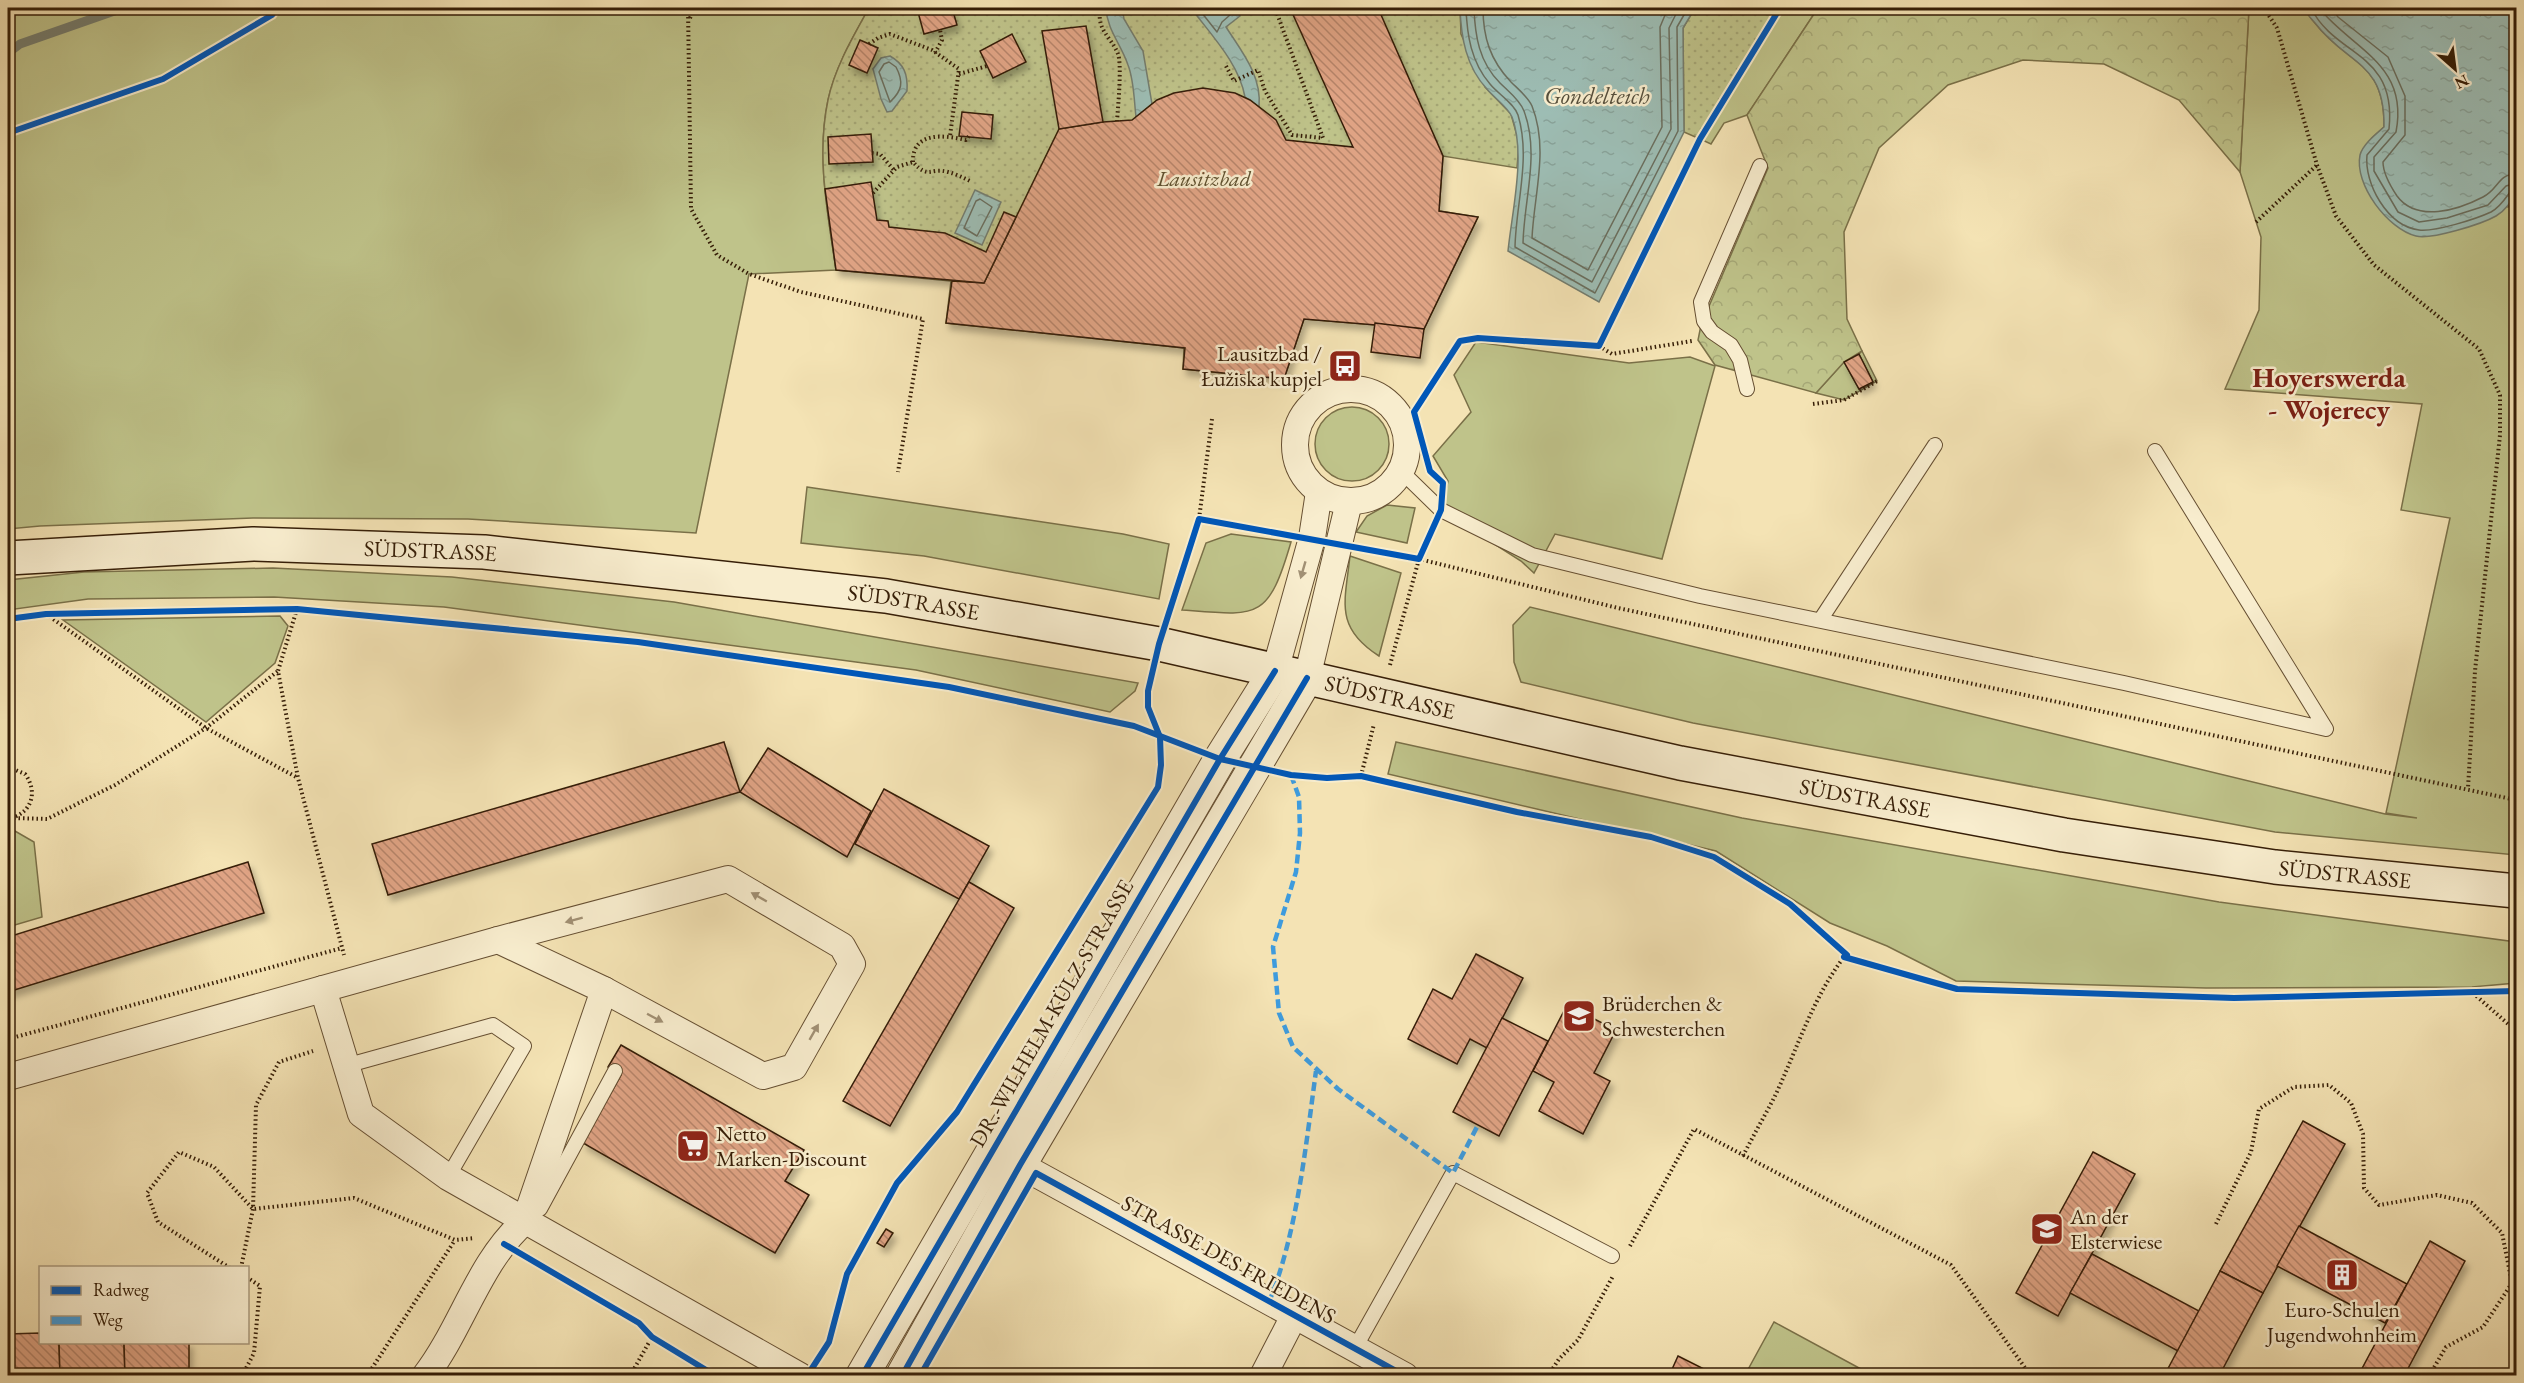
<svg xmlns="http://www.w3.org/2000/svg" width="2524" height="1383" viewBox="0 0 2524 1383" font-family="'EB Garamond',serif">
<style>
.grass{fill:#bfc38a;stroke:#7a7048;stroke-width:1.5}
.forest{fill:url(#forest-crowns);stroke:#7a7048;stroke-width:1.5}
.park{fill:url(#park-dots);stroke:#7a7048;stroke-width:1.5}
.water{fill:url(#water-ripples);stroke:#747d6f;stroke-width:1.5}
.lines{fill:none;stroke-linecap:round;stroke-linejoin:round}
.shore{stroke:#6a6e5e;stroke-width:1.5}
.stream{stroke:#747d6f;stroke-width:9}
.building{fill:url(#building-back-hatch);stroke:#361e07;stroke-width:1.5;filter:url(#shadow)}
.service-casing{stroke:#664f32;stroke-width:16}
.minor-casing{stroke:#664f32;stroke-width:28}
.tertiary-casing{stroke:#664f32;stroke-width:34}
.secondary-casing{stroke:#361e07;stroke-width:36}
.path{stroke:#361e07;stroke-width:4;stroke-dasharray:1.5 3;stroke-linecap:butt}
.service{stroke:#f8edce;stroke-width:14}
.minor{stroke:#f8edce;stroke-width:26}
.tertiary{stroke:#f8edce;stroke-width:32}
.secondary{stroke:#f8edce;stroke-width:33}
.quiet{stroke:#3e9bdd;stroke-width:4.5;stroke-dasharray:9 4.5;stroke-linecap:butt}
.cycleway-casing{stroke:#f8edce;stroke-width:10}
.cycleway{stroke:#0057b8;stroke-width:6}
.oneway{fill:#a19074}
.labels{text-anchor:middle;stroke-width:5;stroke-linejoin:round;paint-order:stroke}
.park-label{font-size:22px;font-style:italic;fill:#5f502e;stroke:#f8edce}
.poi-label{font-size:22px;fill:#361e07;stroke:#f8edce;text-anchor:start}
.street-label{font-size:22px;fill:#361e07;stroke:#f8edce}
.water-label{font-size:24px;font-style:italic;fill:#554e3b;stroke:#f8edce}
.district-label{font-size:28px;font-weight:bold;fill:#7a1f14;stroke:#f8edce}
</style>
<defs>
<pattern id="forest-crowns" width="20" height="18" patternUnits="userSpaceOnUse" patternTransform="scale(1.5)"><rect width="20" height="18" fill="#bfc38a"/><path d="M2 6a3 3 0 1 1 6 0M12 15a3 3 0 1 1 6 0" fill="none" stroke="#a5a776"/></pattern>
<pattern id="park-dots" width="8" height="8" patternUnits="userSpaceOnUse" patternTransform="scale(1.5)"><rect width="8" height="8" fill="#bfc38a"/><path d="M2 2h.1M6 6h.1" fill="none" stroke="#a5a776" stroke-width="1.8" stroke-linecap="round"/></pattern>
<pattern id="water-ripples" width="26" height="14" patternUnits="userSpaceOnUse" patternTransform="scale(1.5)"><rect width="26" height="14" fill="#9dbdb4"/><path d="M2 4q2-2 4 0t4 0M15 11q2-2 4 0t4 0" fill="none" stroke="#88a299"/></pattern>
<pattern id="building-back-hatch" width="6" height="6" patternUnits="userSpaceOnUse" patternTransform="scale(1.5)"><rect width="6" height="6" fill="#dfa384"/><path d="M-1 5l2 2M0 0l6 6M5-1l2 2" fill="none" stroke="#b6846a"/></pattern>
<filter id="shadow"><feDropShadow dx="3.5" dy="6" stdDeviation="3" flood-color="#0004"/></filter>
</defs>
<rect width="100%" height="100%" fill="#f4e3b4"/>
<filter id="stains"><feTurbulence type="fractalNoise" baseFrequency=".00333" numOctaves="4"/><feColorMatrix values="0 0 0 0 .2 0 0 0 0 .09 0 0 0 0 .02 0 0 0 .5 -.17"/></filter>
<radialGradient id="worn" r=".72"><stop offset=".6" stop-color="#630" stop-opacity="0"/><stop offset="1" stop-color="#630" stop-opacity=".3"/></radialGradient>
<g class="grass">
<path d="M8,8H869C853,37 835,67 828,100C816,157 828,214 836,270L749,274L696,533L468,519L253,518L40,526L8,529Z"/>
<polygon points="1780,8 1818,8 1747,115 1724,123 1711,144 1700,139"/>
<path d="M2249,8H2305C2306,14 2311,18 2315,23C2348,66 2385,60 2384,127L2372,138L2508,207L2516,192V855L2275,832L1693,723L1521,682L1514,662L1513,625L1530,607L2385,814L2417,818L2386,813L2450,518L2401,510L2422,404L2225,389L2259,310L2261,237L2240,172Z"/>
<polygon points="1476,342 1629,363 1690,357 1715,366 1662,559 1555,534 1534,573 1521,561 1441,510 1448,481 1433,456 1471,412 1454,375"/>
<polygon points="1862,351 1877,381 1844,400 1816,393 1844,362 1859,389 1873,382 1859,354"/>
<circle cx="1352" cy="444" r="37"/>
<polygon points="807,487 1123,534 1169,544 1159,599 924,556 801,543"/>
<polygon points="1387,505 1415,508 1407,543 1356,532 1367,516"/>
<path d="M1231,534L1291,542C1268,621 1258,616 1182,610L1206,543Z"/>
<path d="M1350,556L1401,573L1379,656C1334,627 1345,602 1350,556Z"/>
<polygon points="273,568 452,577 674,602 1138,683 1135,691 1110,712 916,670 444,607 274,597 88,599 8,610 8,580 84,572"/>
<polygon points="280,616 288,626 275,663 206,722 63,620"/>
<polygon points="1396,742 1742,818 2219,902 2516,942 2516,983 2472,987 2206,988 1956,981 1887,946 1830,923 1716,851 1388,774"/>
<polygon points="8,827 34,842 42,917 8,927"/>
<polygon points="1774,1322 1872,1375 1745,1375"/>
</g>
<polygon class="forest" points="1818,8 2249,8 2240,172 2179,100 2104,64 2023,60 1948,85 1879,148 1844,232 1847,319 1862,351 1844,362 1816,393 1715,365 1698,340 1701,325 1768,168 1747,115"/>
<g class="park">
<path d="M869,8H1460L1461,34L1485,87L1511,114L1519,143L1517,168L1443,156L1439,211L1478,217L1424,329L1304,319L1284,379L1183,369L1184,348L946,323L951,281L836,270C828,214 816,157 828,100C835,67 853,37 869,8Z"/>
<polygon points="1695,8 1780,8 1700,139 1684,132 1683,28"/>
</g>
<g class="water">
<path d="M1106,8H1122L1124,19L1143,51L1152,104L1136,117C1134,100 1134,80 1128,65C1121,44 1107,30 1106,8Z"/>
<path d="M1191,8H1233L1240,16L1226,27C1242,52 1262,76 1259,107L1245,97C1239,63 1211,35 1191,8Z"/>
<path d="M1460,8H1695L1683,28L1684,132L1599,302L1508,251C1512,211 1526,154 1512,117C1508,107 1494,98 1487,89C1466,67 1461,37 1460,8Z"/>
<path d="M2305,8H2510L2516,28V192C2511,202 2506,210 2496,216C2482,224 2431,240 2416,236C2388,229 2354,185 2360,155C2363,144 2376,134 2384,127C2385,61 2348,66 2315,23C2311,18 2306,14 2305,8Z"/>
<path d="M890,56C904,64 908,74 907,91L892,111L887,112L881,99L873,69L881,58Z"/>
<polygon points="975,190 1001,202 982,245 955,233"/>
</g>
<g class="lines">
<g class="shore">
<polyline points="1198,8 1217,32 1222,22 1230,15 1229,8"/>
<path d="M1466,8C1467,35 1471,62 1490,84C1498,94 1514,103 1518,115C1531,158 1516,203 1515,247L1595,293L1678,131L1677,27L1688,8"/>
<path d="M1474,8C1475,36 1479,62 1500,83C1508,91 1520,100 1524,111C1540,154 1524,199 1523,243L1592,282L1671,129L1669,28L1679,8"/>
<path d="M1483,8C1483,37 1490,60 1511,82C1518,89 1528,97 1532,106C1549,149 1534,194 1532,238L1588,270L1662,127L1660,27L1668,8"/>
<path d="M2311,8C2336,58 2397,51 2389,129L2367,155C2364,183 2387,226 2419,230C2435,232 2476,219 2491,212C2500,207 2505,199 2510,192L2516,190"/>
<path d="M2319,8C2353,50 2409,64 2396,132L2374,157V171L2398,212L2419,222L2447,218L2488,205L2506,186L2516,183"/>
<path d="M2331,8L2338,17L2388,57L2405,96V135L2383,162C2383,173 2391,187 2397,196C2417,223 2458,210 2483,197C2498,190 2498,174 2516,174"/>
<path d="M889,62L896,67C904,82 902,91 890,102L879,72L884,64Z"/>
<polygon points="980,199 992,207 977,236 964,228 976,201"/>
</g>
<g class="stream">
<polyline points="382,8 404,8"/>
<polyline points="8,53 20,44 123,8"/>
</g>
</g>
<g class="building">
<polygon points="935,8 952,8 957,25 924,34 918,12"/>
<polygon points="1290,8 1378,8 1443,156 1439,211 1478,217 1424,329 1304,319 1284,379 1183,369 1185,348 946,323 952,281 984,283 1059,129 1103,122 1132,120 1157,100 1174,93 1203,88 1235,93 1250,100 1276,120 1286,140 1353,147"/>
<polygon points="1086,26 1103,122 1059,129 1042,31"/>
<polygon points="1012,34 1026,62 993,78 980,51"/>
<polygon points="860,40 878,48 867,73 849,65"/>
<polygon points="962,112 993,115 991,139 959,136"/>
<polygon points="871,134 873,162 829,164 828,137"/>
<polygon points="871,182 877,220 888,221 889,227 945,233 986,252 1004,212 1016,217 984,283 836,270 825,189"/>
<polygon points="1375,323 1424,329 1420,358 1371,352"/>
<polygon points="1859,354 1873,382 1859,389 1844,362"/>
<polygon points="724,742 740,792 388,895 372,844"/>
<polygon points="768,748 871,811 847,857 740,792"/>
<polygon points="884,789 989,846 959,899 855,844"/>
<polygon points="248,862 264,913 8,992 8,937"/>
<polygon points="969,882 1014,908 890,1126 843,1101"/>
<polygon points="1476,954 1523,978 1487,1048 1470,1039 1457,1064 1408,1039 1433,989 1452,999"/>
<polygon points="1567,1005 1616,1030 1594,1073 1610,1081 1583,1134 1539,1111 1554,1082 1533,1071"/>
<polygon points="1502,1018 1548,1041 1499,1136 1453,1112"/>
<polygon points="621,1045 804,1150 785,1181 809,1195 775,1253 583,1143 621,1075 608,1067"/>
<polygon points="2303,1121 2345,1144 2263,1293 2220,1271"/>
<polygon points="2093,1152 2135,1174 2058,1316 2016,1293"/>
<polygon points="2299,1226 2407,1284 2385,1323 2277,1266"/>
<polygon points="886,1229 893,1233 884,1247 877,1243"/>
<polygon points="2430,1241 2465,1261 2404,1376 2358,1376"/>
<polygon points="2092,1254 2199,1311 2178,1351 2070,1293"/>
<polygon points="2220,1271 2263,1293 2219,1376 2164,1376"/>
<polygon points="40,1333 40,1342 59,1342 60,1376 8,1376 8,1334"/>
<polygon points="59,1342 124,1342 125,1376 60,1376"/>
<polygon points="124,1342 189,1342 189,1376 125,1376"/>
<polygon points="1678,1356 1708,1371 1705,1376 1669,1376"/>
</g>
<g class="lines">
<defs>
<g id="service">
<polyline points="1747,389 1740,360 1731,345 1712,332 1704,321 1701,302 1760,166"/>
<polyline points="1401,471 1441,510 1532,555 1700,596 2124,683 2326,729 2155,451"/>
<polyline points="1821,619 1935,445"/>
<polyline points="345,1066 493,1025 524,1046 448,1177"/>
<polyline points="540,1209 615,1071"/>
<polyline points="1355,1348 1453,1173 1612,1256"/>
</g>
<g id="minor">
<circle cx="1351" cy="445" r="56"/>
<polyline points="1275,671 1312,538 1319,492"/>
<polyline points="1307,678 1349,502"/>
<polyline points="323,989 361,1114 448,1177 800,1376"/>
<polyline points="8,1077 498,940 728,879 842,946 852,964 794,1067 763,1076 604,990"/>
<polyline points="1020,1165 1405,1376"/>
<path d="M425,1376C462,1328 479,1261 525,1221L604,990L498,940"/>
<polyline points="1263,1376 1294,1316"/>
</g>
<g id="tertiary">
<polyline points="862,1376 1220,759 1275,671"/>
<polyline points="902,1376 1020,1165 1307,678"/>
</g>
<g id="secondary">
<path id="s1" d="M8,558L253,544L484,552L886,596L1159,644L1680,763L2064,835L2275,867L2516,891"/>
</g>
</defs>
<use href="#service" class="service-casing"/>
<use href="#minor" class="minor-casing"/>
<use href="#tertiary" class="tertiary-casing"/>
<use href="#secondary" class="secondary-casing"/>
<g class="path">
<polyline points="688,8 691,209 717,255 749,274 801,292 923,319 898,472"/>
<path d="M1100,8C1097,32 1111,36 1118,54C1122,64 1118,108 1117,121"/>
<polyline points="2264,8 2277,28 2317,165 2336,216 2374,265 2479,349 2500,395 2500,435 2475,671 2468,788"/>
<polyline points="690,18 695,8"/>
<polyline points="869,44 878,38 890,34 932,50 959,69 950,136"/>
<polyline points="935,53 942,40 940,30"/>
<polyline points="1226,66 1234,81 1258,70 1265,91 1292,135 1323,138 1275,8"/>
<polyline points="959,74 987,66"/>
<polyline points="8,133 163,79 272,15 277,8"/>
<polyline points="872,153 880,154 894,170"/>
<path d="M913,162C912,131 945,135 966,140L969,136"/>
<path d="M873,193L897,167L913,162C929,180 930,167 948,172C956,174 964,178 972,182"/>
<polyline points="2256,222 2317,165"/>
<polyline points="1599,346 1612,354 1692,341"/>
<polyline points="1813,404 1844,400 1877,381"/>
<polyline points="1212,419 1199,519 1284,533"/>
<polyline points="1429,467 1414,412 1460,341 1478,338 1599,346 1700,139 1780,8"/>
<polyline points="1365,548 1419,559 1618,608 2516,800"/>
<polyline points="297,609 278,671 298,778 344,955"/>
<polyline points="46,614 206,728 298,778"/>
<polyline points="1390,665 1419,559 1433,529"/>
<path d="M8,767L25,774C39,793 31,814 8,819"/>
<polyline points="1361,776 1374,724"/>
<polyline points="14,818 47,819 115,785 206,728 278,671"/>
<polyline points="2473,993 2516,1031"/>
<polyline points="8,1039 342,948"/>
<path d="M1743,1156C1753,1136 1764,1117 1774,1098C1797,1050 1812,999 1844,957"/>
<polyline points="2216,1224 2251,1152 2259,1109 2294,1087 2329,1085 2351,1103 2363,1134 2364,1188 2379,1205 2437,1195 2472,1203 2502,1233 2512,1283 2483,1327 2446,1347 2429,1376"/>
<polyline points="1630,1246 1694,1129 1951,1265 2031,1376"/>
<polyline points="230,1268 158,1222 147,1193 179,1152 214,1167 253,1209 354,1198 455,1240 475,1238"/>
<polyline points="241,1268 253,1209 256,1105 279,1062 313,1051"/>
<polyline points="242,1376 254,1353 260,1286 248,1278"/>
<polyline points="367,1376 455,1240"/>
<polyline points="630,1376 652,1337"/>
<polyline points="1548,1376 1559,1359 1578,1340 1613,1276"/>
</g>
<use href="#service" class="service"/>
<use href="#minor" class="minor"/>
<use href="#tertiary" class="tertiary"/>
<use href="#secondary" class="secondary"/>
<g class="quiet">
<polyline points="1291,775 1299,797 1300,833 1296,872 1273,947 1279,1013 1293,1047 1338,1089 1453,1173 1478,1125"/>
<path d="M1269,1302C1297,1234 1306,1144 1316,1071"/>
</g>
<defs>
<g id="cycleway">
<polyline points="8,133 163,79 272,15 277,8"/>
<polyline points="8,619 46,614 297,609 638,642 949,687 1134,726 1220,759 1291,775 1327,778 1361,776 1517,812 1651,837 1714,857 1790,904 1847,955 1844,957 1957,989 2234,998 2516,991"/>
<polyline points="504,1244 639,1323 652,1337 716,1376"/>
<polyline points="807,1376 829,1342 847,1274 897,1183 957,1112 1158,787 1161,765 1160,737 1148,707 1148,691 1159,644 1199,519 1419,559 1441,510 1443,483 1430,471 1414,412 1460,341 1478,338 1599,346 1700,139 1780,8"/>
<polyline points="862,1376 1220,759 1275,671"/>
<polyline points="902,1376 1020,1165 1307,678"/>
<polyline points="920,1376 1036,1173 1405,1376"/>
</g>
</defs>
<use href="#cycleway" class="cycleway-casing"/>
<use href="#cycleway" class="cycleway"/>
</g>
<defs><path id="oneway-solid" d="M-6-.8H1V-3.2L6.5 0L1 3.2V.8H-6Z" transform="scale(1.5)"/></defs>
<g class="oneway">
<use href="#oneway-solid" transform="translate(1303 570) rotate(106)"/>
<use href="#oneway-solid" transform="translate(759 897) rotate(-150)"/>
<use href="#oneway-solid" transform="translate(574 920) rotate(165)"/>
<use href="#oneway-solid" transform="translate(655 1018) rotate(28)"/>
<use href="#oneway-solid" transform="translate(814 1032) rotate(-60)"/>
</g>
<defs>
<symbol id="bus-square" viewBox="-11 -11 22 22"><rect x="-9" y="-9" width="18" height="18" rx="4" fill="#8f2418" stroke="#f8edce"/><path d="M-5-6H5V4H4V6H2V4H-2V6H-4V4H-5ZM-3.5-4V0h7V-4ZM-3.5 1.2v1.5H-2V1.2ZM2 1.2v1.5H3.5V1.2Z" fill="#fff"/></symbol>
<symbol id="school-square" viewBox="-11 -11 22 22"><rect x="-9" y="-9" width="18" height="18" rx="4" fill="#8f2418" stroke="#f8edce"/><path d="M0-5L7-2L0 1L-7-2ZM-4 1L0 2.5L4 1V4Q0 6-4 4Z" fill="#fff"/></symbol>
<symbol id="supermarket-square" viewBox="-11 -11 22 22"><rect x="-9" y="-9" width="18" height="18" rx="4" fill="#8f2418" stroke="#f8edce"/><path d="M-6-5.5h2.5l.6 2H6L4.5 2H-2.5L-4.4-4H-6ZM-1.5 3.2a1.3 1.3 0 1 0 .1 0ZM3 3.2a1.3 1.3 0 1 0 .1 0Z" fill="#fff"/></symbol>
<symbol id="building-square" viewBox="-11 -11 22 22"><rect x="-9" y="-9" width="18" height="18" rx="4" fill="#8f2418" stroke="#f8edce"/><path d="M-4-6H4V6H1V3H-1V6H-4ZM-2.5-4.3h1.7v1.8h-1.7ZM.8-4.3h1.7v1.8H.8ZM-2.5-1h1.7V.8h-1.7ZM.8-1h1.7V.8H.8Z" fill="#fff"/></symbol>
</defs>
<g fill-rule="evenodd">
<use href="#bus-square" x="1326" y="347" width="38" height="38"/>
<use href="#school-square" x="1560" y="997" width="38" height="38"/>
<use href="#supermarket-square" x="674" y="1127" width="38" height="38"/>
<use href="#school-square" x="2028" y="1210" width="38" height="38"/>
<use href="#building-square" x="2323" y="1256" width="38" height="38"/>
</g>
<g class="labels">
<g class="park-label">
<text x="1204" y="186">Lausitzbad</text>
</g>
<g class="poi-label">
<text x="1322" y="361" text-anchor="end">Lausitzbad /<tspan x="1322" dy="25">Łužiska kupjel</tspan></text>
<text x="1602" y="1011">Brüderchen &amp;<tspan x="1602" dy="25">Schwesterchen</tspan></text>
<text x="716" y="1141">Netto<tspan x="716" dy="25">Marken-Discount</tspan></text>
<text x="2070" y="1224">An der<tspan x="2070" dy="25">Elsterwiese</tspan></text>
<text x="2342" y="1317" text-anchor="middle">Euro-Schulen<tspan x="2342" dy="25">Jugendwohnheim</tspan></text>
</g>
<g class="street-label">
<text dy="8" stroke="none"><textPath href="#s1" startOffset="423">SÜDSTRASSE</textPath></text>
<text dy="8" stroke="none"><textPath href="#s1" startOffset="909">SÜDSTRASSE</textPath></text>
<text dy="8" stroke="none"><textPath href="#s1" startOffset="1395">SÜDSTRASSE</textPath></text>
<text dy="8" stroke="none"><textPath href="#s1" startOffset="1881">SÜDSTRASSE</textPath></text>
<text dy="8" stroke="none"><textPath href="#s1" startOffset="2367">SÜDSTRASSE</textPath></text>
<text transform="translate(1051 1013) rotate(-60)" y="8">DR.-WILHELM-KÜLZ-STRASSE</text>
<text transform="translate(1229 1259) rotate(29)" y="8">STRASSE DES FRIEDENS</text>
</g>
<g class="water-label">
<text x="1597" y="104">Gondelteich</text>
</g>
<g class="district-label">
<text x="2329" y="387">Hoyerswerda<tspan x="2329" dy="32">- Wojerecy</tspan></text>
</g>
</g>
<rect width="2524" height="1383" fill="none" stroke="#f4e3b4" stroke-width="30"/>
<rect x="9" y="9" width="2506" height="1365" fill="none" stroke="#361e07" stroke-width="3"/>
<rect x="15" y="15" width="2494" height="1353" fill="none" stroke="#361e07" stroke-width="1.5"/>
<rect x="39" y="1266" width="210" height="78" fill="#f8edce" stroke="#aa9a7e" stroke-width="1.5"/>
<rect x="51" y="1286" width="30" height="9" fill="#0057b8" stroke="#aa9a7e" stroke-width="1.5"/>
<text x="93" y="1296" font-size="18" fill="#361e07">Radweg</text>
<rect x="51" y="1316" width="30" height="9" fill="#3e9bdd" stroke="#aa9a7e" stroke-width="1.5"/>
<text x="93" y="1326" font-size="18" fill="#361e07">Weg</text>
<g transform="translate(2455 69) rotate(152)" stroke="#f8edce" stroke-width="4.5" paint-order="stroke">
<path d="M0-4.5L10 22L0 15L-10 22Z" fill="#361e07"/>
<text y="-9" font-size="16" font-weight="bold" text-anchor="middle" fill="#361e07">N</text>
</g>
<rect width="100%" height="100%" filter="url(#stains)"/>
<rect width="100%" height="100%" fill="url(#worn)"/>
</svg>
